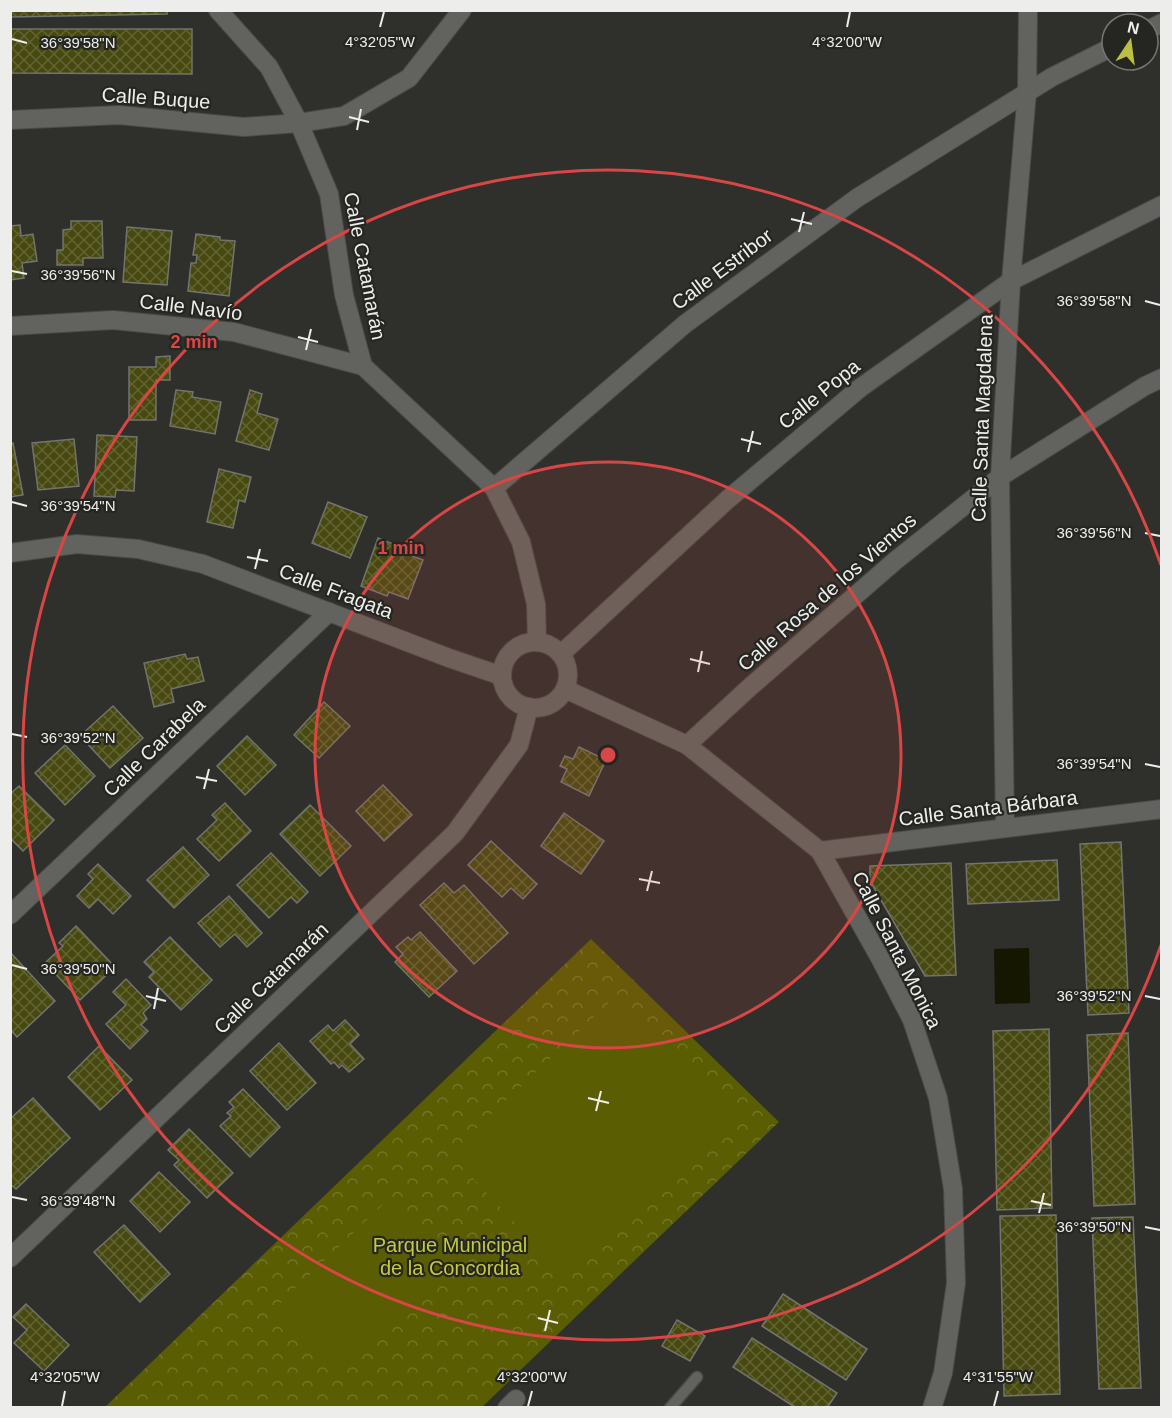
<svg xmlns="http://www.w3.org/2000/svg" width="1172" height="1418" viewBox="0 0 1172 1418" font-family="Helvetica,sans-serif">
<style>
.park{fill:url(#park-crowns)}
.pitch{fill:#5b5d02}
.water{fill:#161700}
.building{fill:url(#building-cross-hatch);stroke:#73736f;stroke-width:1.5}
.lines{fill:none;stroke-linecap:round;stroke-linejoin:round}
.lane-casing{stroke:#4a4b48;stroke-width:13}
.street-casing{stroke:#4a4b48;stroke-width:20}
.lane{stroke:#62635e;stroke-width:10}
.street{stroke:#62635e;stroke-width:18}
.ticks{fill:none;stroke:#edeeeb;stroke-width:2}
.ring{fill:none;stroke:#d94645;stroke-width:3}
.labels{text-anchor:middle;stroke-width:4.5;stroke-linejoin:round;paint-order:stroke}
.street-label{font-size:20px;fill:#edeeeb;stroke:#252622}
.park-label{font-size:20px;fill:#c5c93c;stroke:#252622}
.ticks-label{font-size:15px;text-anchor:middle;fill:#edeeeb;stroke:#252622;stroke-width:4.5;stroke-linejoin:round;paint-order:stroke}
.centre{fill:#d94645;stroke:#252622;stroke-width:3}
.ring-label{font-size:18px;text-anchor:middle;font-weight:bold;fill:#d94645;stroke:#252622;stroke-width:4.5;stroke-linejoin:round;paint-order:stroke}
</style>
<defs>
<pattern id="park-crowns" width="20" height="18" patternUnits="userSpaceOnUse" patternTransform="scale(1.5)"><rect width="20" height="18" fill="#5b5d02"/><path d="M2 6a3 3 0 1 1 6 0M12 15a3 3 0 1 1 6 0" fill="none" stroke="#737527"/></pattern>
<pattern id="building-cross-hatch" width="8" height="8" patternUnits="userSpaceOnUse" patternTransform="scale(1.5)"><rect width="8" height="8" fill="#474910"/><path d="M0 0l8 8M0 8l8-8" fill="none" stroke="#626433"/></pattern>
</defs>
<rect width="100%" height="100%" fill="#2f2f2b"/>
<polygon class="park" points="591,939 779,1122 482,1407 104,1408"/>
<g class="pitch">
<polygon points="618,994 734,1114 565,1275 450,1154"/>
<polygon points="392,1196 455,1261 336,1374 274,1309"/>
</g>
<polygon class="water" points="1029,948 1030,1003 995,1004 994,949"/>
<g class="building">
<polygon points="10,10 167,10 167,14 10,17"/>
<polygon points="10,29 192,29 192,74 10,73"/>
<polygon points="71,221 102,221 103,258 83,258 83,265 57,265 57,250 63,250 63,230 71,229"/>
<polygon points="20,225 21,236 33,234 37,261 22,263 24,278 10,280 10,226"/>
<polygon points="127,227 172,231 167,285 123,282"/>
<polygon points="196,234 220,237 220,240 235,241 229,296 188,291 191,263 196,263 197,255 193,255"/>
<polygon points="170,356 170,380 156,380 156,420 129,420 129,367 156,367 156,357"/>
<polygon points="176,390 193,392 192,397 221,402 215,434 170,426"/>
<polygon points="250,390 262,394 257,413 278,419 269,450 236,441"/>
<polygon points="97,435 137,437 134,491 116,490 115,497 94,496"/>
<polygon points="74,439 79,486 38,490 32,443"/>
<polygon points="13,443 23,495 10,497 10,444"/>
<polygon points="219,469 251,477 245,502 239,500 233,528 207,522"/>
<polygon points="328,502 367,517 350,558 312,543"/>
<polygon points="378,538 408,550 407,554 423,560 408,599 389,592 387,596 361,586"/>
<polygon points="185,654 187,659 198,657 204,681 171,689 174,702 154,707 144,663"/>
<polygon points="324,702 350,726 319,758 294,735"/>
<polygon points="113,706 143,738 110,768 80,736"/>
<polygon points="247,736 276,765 245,795 217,766"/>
<polygon points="65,745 95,776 65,805 35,773"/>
<polygon points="579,747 606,760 589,796 561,782 567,769 560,766 565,756 573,759"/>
<polygon points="383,785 412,815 384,841 356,811"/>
<polygon points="19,786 54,820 23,851 10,838 10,794"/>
<polygon points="225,803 251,831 219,861 197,839 217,820 212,815"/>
<polygon points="310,805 351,846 320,876 280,834"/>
<polygon points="564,813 604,841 581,874 541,846"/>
<polygon points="491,841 537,884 523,899 511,888 502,897 468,865"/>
<polygon points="1121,842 1129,1013 1088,1015 1080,844"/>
<polygon points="183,847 209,875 174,908 147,880"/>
<polygon points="271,853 308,892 297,903 291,897 269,918 237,885"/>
<polygon points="1057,860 1059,900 968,904 966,864"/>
<polygon points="951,863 956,975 925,976 870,881 870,866"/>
<polygon points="98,864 131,896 113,914 98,899 89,908 77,896 93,879 88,874"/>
<polygon points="444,883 454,893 464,885 508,933 474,964 420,905"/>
<polygon points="229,896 262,933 247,947 235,934 220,947 198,923"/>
<polygon points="76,926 115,967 80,1000 45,963 63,946 59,943"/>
<polygon points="420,932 457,971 429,997 395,962 403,954 396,947 408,937 411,940"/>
<polygon points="170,937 212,980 181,1010 149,977 154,972 144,962"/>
<polygon points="10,952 55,1001 17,1037 10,1029"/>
<polygon points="126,979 151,1005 143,1013 147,1019 141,1025 148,1031 130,1049 106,1024 126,1005 113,992"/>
<polygon points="345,1020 359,1035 350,1044 364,1059 349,1072 342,1065 339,1068 334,1062 331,1064 310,1041 328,1025 333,1031"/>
<polygon points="1049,1029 1052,1208 997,1210 993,1031"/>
<polygon points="1128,1033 1135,1204 1094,1206 1087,1035"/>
<polygon points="279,1043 316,1083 287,1110 250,1071"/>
<polygon points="99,1046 132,1080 100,1110 68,1077"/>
<polygon points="243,1089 280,1127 250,1157 220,1126 231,1116 227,1113 234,1107 229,1102"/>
<polygon points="33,1098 70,1138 16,1189 10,1184 10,1119"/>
<polygon points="189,1129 233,1173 207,1198 174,1165 179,1160 168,1150"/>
<polygon points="159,1172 190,1202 160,1232 130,1201"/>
<polygon points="1056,1215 1060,1394 1004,1396 1000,1216"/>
<polygon points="1133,1217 1141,1388 1099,1389 1092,1218"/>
<polygon points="124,1225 170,1274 140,1302 94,1252"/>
<polygon points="783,1294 867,1349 846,1380 762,1326"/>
<polygon points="26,1304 69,1345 44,1371 14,1343 27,1330 13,1317"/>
<polygon points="677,1320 705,1336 690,1361 662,1346"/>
<polygon points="752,1338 837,1393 827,1408 796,1408 733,1367"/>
</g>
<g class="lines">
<defs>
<polyline id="lane" points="670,1408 697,1377"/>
<g id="street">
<polyline points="218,10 269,67 299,123 329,194 344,295 363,366 494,488 521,542 536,604 537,642"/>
<polyline points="1148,30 1162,23"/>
<polyline points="10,120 119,115 244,127 299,123 344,116 409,78 462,10"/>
<polyline points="10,326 113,320 234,332 363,366"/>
<polyline points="494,488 685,324 857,198 1052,77 1112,47"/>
<polyline points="10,553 77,544 138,549 203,564 449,658 502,676"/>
<circle cx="535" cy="675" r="33"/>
<polyline points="561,654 727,500 860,388 1011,281 1162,205"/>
<polyline points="565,689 687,745 820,851 880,958 912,1020 938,1098 953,1189 956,1283 943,1373 932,1408"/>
<polyline points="687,745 750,687 895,561 1000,477 1145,386 1162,378"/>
<polyline points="1005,828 1000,477 1011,281 1027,92 1028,10"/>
<polyline points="820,851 1162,809"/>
<polyline points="10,915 329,612"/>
<polyline points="10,1258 455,833 519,745 529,707"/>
<polyline points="507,1408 516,1399"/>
</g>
</defs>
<use href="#lane" class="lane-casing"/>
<use href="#street" class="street-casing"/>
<use href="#lane" class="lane"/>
<use href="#street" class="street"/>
</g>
<path class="ticks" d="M380,27L384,12M847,27L850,12M12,39L27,43M349,117L369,122M357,130L361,109M791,219L812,224M799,232L804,212M12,271L27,274M1145,301L1160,305M298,337L318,342M306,350L311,329M741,439L761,444M748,452L753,431M12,502L27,506M1145,533L1160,536M247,557L268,561M255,569L260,549M690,659L710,664M698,672L702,651M12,734L27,737M1145,764L1160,767M196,777L217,781M204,789L209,769M639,879L660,883M647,891L652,871M12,965L27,969M146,996L166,1001M1145,996L1160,999M154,1009L158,988M588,1098L609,1103M596,1111L601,1091M12,1197L27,1200M1031,1201L1051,1205M1039,1213L1044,1193M1145,1227L1160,1230M538,1318L558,1323M545,1331L550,1310M62,1406L65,1391M528,1406L532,1391M994,1406L998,1391"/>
<circle cx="608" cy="755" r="293" fill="#d94645" fill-opacity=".12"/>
<g class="ring">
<circle cx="608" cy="755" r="293"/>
<path d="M1161 945A585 585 0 1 1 1161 565"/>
</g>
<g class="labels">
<g class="street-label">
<text transform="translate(156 98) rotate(4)" y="7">Calle Buque</text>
<text transform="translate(365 266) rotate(79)" y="7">Calle Catamarán</text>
<text transform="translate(722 269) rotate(-37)" y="7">Calle Estribor</text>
<text transform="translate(191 307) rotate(7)" y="7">Calle Navío</text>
<text transform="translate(819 394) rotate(-39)" y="7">Calle Popa</text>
<text transform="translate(982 418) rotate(-88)" y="7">Calle Santa Magdalena</text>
<text transform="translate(336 591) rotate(21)" y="7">Calle Fragata</text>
<text transform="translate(827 592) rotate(-41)" y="7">Calle Rosa de los Vientos</text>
<text transform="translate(154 747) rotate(-44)" y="7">Calle Carabela</text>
<text transform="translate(988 808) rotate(-7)" y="7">Calle Santa Bárbara</text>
<text transform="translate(897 950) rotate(63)" y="7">Calle Santa Monica</text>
<text transform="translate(271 978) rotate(-44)" y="7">Calle Catamarán</text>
</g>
<g class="park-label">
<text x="450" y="1252">Parque Municipal<tspan x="450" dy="23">de la Concordia</tspan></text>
</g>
</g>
<g class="ticks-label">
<text x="380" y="47">4°32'05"W</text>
<text x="847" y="47">4°32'00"W</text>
<text x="78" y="48">36°39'58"N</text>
<text x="78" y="280">36°39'56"N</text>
<text x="1094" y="306">36°39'58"N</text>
<text x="78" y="511">36°39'54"N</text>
<text x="1094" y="538">36°39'56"N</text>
<text x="78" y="743">36°39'52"N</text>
<text x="1094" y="769">36°39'54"N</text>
<text x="78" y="974">36°39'50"N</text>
<text x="1094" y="1001">36°39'52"N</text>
<text x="78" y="1206">36°39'48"N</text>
<text x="1094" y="1232">36°39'50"N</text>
<text x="65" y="1382">4°32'05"W</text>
<text x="532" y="1382">4°32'00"W</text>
<text x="998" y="1382">4°31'55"W</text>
</g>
<circle cx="608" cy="755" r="9" class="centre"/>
<g class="ring-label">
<text x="194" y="348">2 min</text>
<text x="401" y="554">1 min</text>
</g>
<rect width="1172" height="1418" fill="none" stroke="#edeeeb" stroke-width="24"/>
<g transform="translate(1130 42) rotate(13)"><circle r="28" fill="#252622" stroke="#757672" stroke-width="1.5"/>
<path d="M0-4.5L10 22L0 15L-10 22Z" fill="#bcbf44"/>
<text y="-9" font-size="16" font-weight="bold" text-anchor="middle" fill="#edeeeb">N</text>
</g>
</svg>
